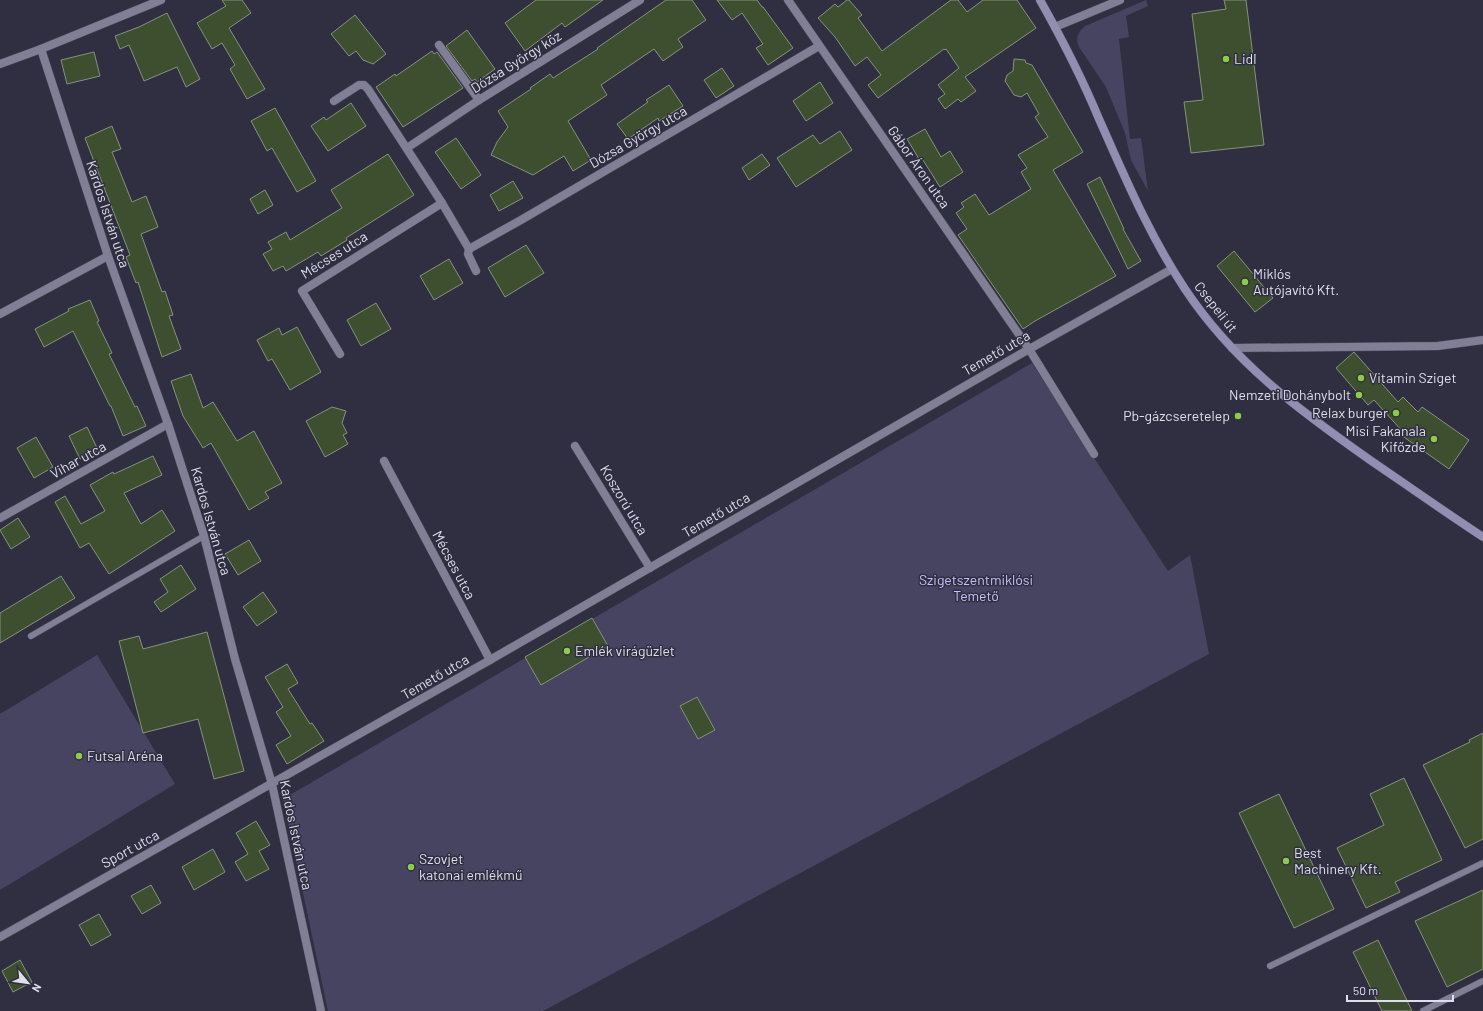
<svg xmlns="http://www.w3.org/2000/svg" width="1483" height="1011" viewBox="0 0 1483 1011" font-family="Barlow,sans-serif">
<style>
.green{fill:#474461}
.building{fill:#3d4f2f;stroke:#86927e}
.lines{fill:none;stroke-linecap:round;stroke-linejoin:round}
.lane-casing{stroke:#4c4a5a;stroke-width:7}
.street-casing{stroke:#4c4a5a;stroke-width:9}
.secondary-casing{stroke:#4c4a5a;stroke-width:9}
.lane{stroke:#817f95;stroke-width:6}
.street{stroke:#817f95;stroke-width:8}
.secondary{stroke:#918eb2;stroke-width:8}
.poi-dot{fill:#8bce46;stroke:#302e41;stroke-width:1.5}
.labels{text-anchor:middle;stroke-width:3;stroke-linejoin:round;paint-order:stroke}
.poi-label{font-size:14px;fill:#dfdfeb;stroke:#302e41;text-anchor:start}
.street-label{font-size:14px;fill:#dfdfeb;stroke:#302e41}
.park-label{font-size:14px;fill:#c6c0fd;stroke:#302e41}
</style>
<rect width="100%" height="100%" fill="#302e41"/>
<g class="green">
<path d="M1146,0L1148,6L1126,16L1129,37L1119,39L1130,139L1141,138L1148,191L1131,160L1125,133L1106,87L1079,47C1075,38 1078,32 1085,26Z"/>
<polygon points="1032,363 1168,571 1190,555 1209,654 543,1011 328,1011 283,799"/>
<polygon points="97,655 175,784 0,890 0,714"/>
</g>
<g class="building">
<polygon points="222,0 242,0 251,13 229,28 265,89 247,99 230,69 235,65 222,43 212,49 197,23 226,6"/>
<polygon points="536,0 603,0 565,27 562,23 525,51 505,23"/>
<polygon points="666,0 692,0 706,20 678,39 683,47 663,61 654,49 601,85 607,95 568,121 591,160 573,171 564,156 533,175 491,155 497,142 508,127 498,111 531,89 530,88 550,74 553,78 598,49 597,48"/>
<polygon points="717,0 757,0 762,7 763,7 793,48 768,65 756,48 763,44 742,13 732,20"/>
<polygon points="847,0 849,0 862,15 858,18 882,51 951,0 958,0 967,12 983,0 1017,0 1036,28 965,77 976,91 961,102 958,99 945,109 938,99 945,94 938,85 959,68 946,49 945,50 944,49 878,98 868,85 881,75 867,57 855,66 835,37 818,18 835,4 838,7"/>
<polygon points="1224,0 1246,0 1264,145 1191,153 1184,102 1203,100 1192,14 1226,9"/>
<polygon points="167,13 200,79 186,87 177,67 144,81 129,45 120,49 115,36 139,27"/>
<polygon points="355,15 386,54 373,64 363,60 356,51 349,56 331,34"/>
<polygon points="467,30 495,69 477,82 475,79 472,81 446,46"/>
<polygon points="432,51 434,54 437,52 463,88 403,127 376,87 395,74 396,76"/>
<polygon points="94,52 100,76 67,84 61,60"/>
<polygon points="1014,59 1025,60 1026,63 1032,65 1083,152 1053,170 1116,276 1035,321 1023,329 958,235 967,229 956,213 964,207 961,203 975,194 989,215 1031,189 1021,172 1027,168 1018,155 1048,137 1035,117 1039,114 1027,93 1021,97 1014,95 1005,81 1007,75 1013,71"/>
<polygon points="722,68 734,86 716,98 704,80"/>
<polygon points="820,82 833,103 806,121 793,101"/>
<polygon points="669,85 683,106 659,121 658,118 628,139 617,124 648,102 646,100"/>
<polygon points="351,103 366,126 328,151 311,126 324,117 326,120"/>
<polygon points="275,108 316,181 297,192 272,148 267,151 251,121"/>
<polygon points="112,126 121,149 112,152 132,202 146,196 158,227 141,234 162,292 165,291 173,315 169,316 181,349 162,357 138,282 136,283 126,257 130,255 85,138"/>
<polygon points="925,129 941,157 950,151 963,172 940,187 921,157 919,159 907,139"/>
<polygon points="840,131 852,150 796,187 777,158 813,135 820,144"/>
<polygon points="456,138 481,175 461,189 435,152"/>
<polygon points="388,154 414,195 346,238 347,240 321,256 318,252 286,271 283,266 273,271 263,254 272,249 268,242 286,232 290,240 342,208 331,190"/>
<polygon points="762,154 770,165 749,180 742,168"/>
<polygon points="1100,177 1124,229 1123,229 1141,261 1128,269 1087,184"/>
<polygon points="513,181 523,198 499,211 490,195"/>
<polygon points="265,190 273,205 258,214 250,199"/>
<polygon points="526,245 544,273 505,297 488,268"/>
<polygon points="1234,251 1273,298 1255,312 1217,266"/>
<polygon points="449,259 463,283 434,300 420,276"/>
<polygon points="90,300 99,321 97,322 112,353 109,354 135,407 137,406 146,426 123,436 111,406 110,406 73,331 44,347 35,329 69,311 68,309"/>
<polygon points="376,303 391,329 361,346 347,320"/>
<polygon points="297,327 321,372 290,390 272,359 268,361 257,340 279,328 282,335"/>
<polygon points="1354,352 1398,402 1403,397 1418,412 1422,407 1469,440 1449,469 1401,435 1403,432 1374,400 1368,405 1336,368"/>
<polygon points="191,374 203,408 213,402 237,441 254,431 282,483 265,492 269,498 249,510 211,443 203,448 183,416 171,381"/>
<polygon points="332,407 346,411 342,423 347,433 343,435 348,444 325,457 306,421"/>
<polygon points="87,427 98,450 80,459 69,436"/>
<polygon points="36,437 53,467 34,478 17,448"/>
<polygon points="153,456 162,475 124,493 141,524 162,510 175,531 109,574 89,543 80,548 55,502 65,496 81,524 105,511 90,485 113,472 114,474"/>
<polygon points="18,518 30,537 11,549 0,530"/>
<polygon points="249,540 261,561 238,575 225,554"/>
<polygon points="181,565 196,589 161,612 154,602 168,592 160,579"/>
<polygon points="61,576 75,598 0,643 0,613"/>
<polygon points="263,592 277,612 257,626 243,607"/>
<polygon points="592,618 608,646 541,685 525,657"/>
<polygon points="207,632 244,771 214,779 198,719 143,733 119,641 139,636 143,649"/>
<polygon points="287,664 298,683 288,689 310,724 312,723 324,741 287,764 276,745 291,736 276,712 283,707 265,677"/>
<polygon points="697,697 715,730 698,739 680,706"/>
<polygon points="1483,733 1483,839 1465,848 1423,765 1470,742 1469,740"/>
<polygon points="1404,778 1442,860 1395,882 1400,892 1366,908 1337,848 1384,825 1370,794"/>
<polygon points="1279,794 1334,909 1294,928 1239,813"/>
<polygon points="256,821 270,845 259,851 269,869 246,881 235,862 248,854 236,833"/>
<polygon points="213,849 225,872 194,890 182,867"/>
<polygon points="151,885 161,903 142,914 131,896"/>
<polygon points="1483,890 1483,969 1447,987 1415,921"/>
<polygon points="99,914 111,935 91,946 79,925"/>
<polygon points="1378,940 1412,1011 1382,1011 1353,952"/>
<polygon points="20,960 32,982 13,992 2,971"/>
</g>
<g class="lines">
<defs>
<g id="lane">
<polyline points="31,636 204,536"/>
<polyline points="1270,966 1483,863"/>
<polyline points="1423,1011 1483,981"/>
</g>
<g id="street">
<polyline points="788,0 1029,349 1094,454"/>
<polyline points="1055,27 1120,0"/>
<polyline points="439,45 479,100"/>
<polyline points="41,49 108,256 168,424 204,536 235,659 272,784 321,1011"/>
<polyline points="0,64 41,49 161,0"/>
<polyline points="334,101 359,85 364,85 368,89 442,203 469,249 468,254 476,271"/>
<polyline points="407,148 479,100 640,0"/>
<polyline points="469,249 521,220 819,46"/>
<polyline points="0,314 108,256"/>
<polyline points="1232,348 1438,346 1483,340"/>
<polyline points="340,354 302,291 442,203"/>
<polyline points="575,446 650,568"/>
<polyline points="384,461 490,660"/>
<polyline points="0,518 168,424"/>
<polyline points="0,937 490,660 1024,352 1172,269"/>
</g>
<path id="secondary" d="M1040,0C1062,39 1082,78 1099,119C1125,177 1149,235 1185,289C1234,363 1299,410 1370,460C1408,486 1445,512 1483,537"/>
</defs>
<use href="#lane" class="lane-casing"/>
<use href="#street" class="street-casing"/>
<use href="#secondary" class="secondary-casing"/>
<use href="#lane" class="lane"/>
<use href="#street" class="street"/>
<use href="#secondary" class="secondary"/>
</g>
<g class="poi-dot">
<circle cx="1226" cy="59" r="4"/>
<circle cx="1245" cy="282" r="4"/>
<circle cx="1361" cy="378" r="4"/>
<circle cx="1359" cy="395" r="4"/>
<circle cx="1396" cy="413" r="4"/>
<circle cx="1238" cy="416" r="4"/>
<circle cx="1434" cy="439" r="4"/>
<circle cx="567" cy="651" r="4"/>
<circle cx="79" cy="756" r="4"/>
<circle cx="1286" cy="861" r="4"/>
<circle cx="411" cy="867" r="4"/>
</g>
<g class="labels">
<g class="poi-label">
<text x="1234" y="64">Lidl</text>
<text x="1253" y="279">Miklós<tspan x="1253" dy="16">Autójavító Kft.</tspan></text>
<text x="1369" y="383">Vitamin Sziget</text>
<text x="1351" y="400" text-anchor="end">Nemzeti Dohánybolt</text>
<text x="1388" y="418" text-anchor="end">Relax burger</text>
<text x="1230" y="421" text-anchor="end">Pb-gázcseretelep</text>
<text x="1426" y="436" text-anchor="end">Misi Fakanala<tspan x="1426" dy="16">Kifőzde</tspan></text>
<text x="575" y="656">Emlék virágüzlet</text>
<text x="87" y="761">Futsal Aréna</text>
<text x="1294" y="858">Best<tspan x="1294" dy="16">Machinery Kft.</tspan></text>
<text x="419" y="864">Szovjet<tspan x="419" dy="16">katonai emlékmű</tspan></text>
</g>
<g class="street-label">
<text transform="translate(516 62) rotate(-32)" y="5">Dózsa György köz</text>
<text transform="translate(638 137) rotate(-30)" y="5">Dózsa György utca</text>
<text transform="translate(919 167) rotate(55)" y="5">Gábor Áron utca</text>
<text transform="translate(108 214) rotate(72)" y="5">Kardos István utca</text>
<text transform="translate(334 255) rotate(-32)" y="5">Mécses utca</text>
<text transform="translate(1216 307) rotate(52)" y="5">Csepeli út</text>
<text transform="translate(996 353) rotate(-30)" y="5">Temető utca</text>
<text transform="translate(78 460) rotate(-29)" y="5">Vihar utca</text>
<text transform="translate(624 500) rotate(59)" y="5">Koszorú utca</text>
<text transform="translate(716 515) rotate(-30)" y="5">Temető utca</text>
<text transform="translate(211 521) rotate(74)" y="5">Kardos István utca</text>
<text transform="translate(454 565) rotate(62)" y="5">Mécses utca</text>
<text transform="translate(435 677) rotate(-30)" y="5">Temető utca</text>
<text transform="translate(296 835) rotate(78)" y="5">Kardos István utca</text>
<text transform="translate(130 849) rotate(-29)" y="5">Sport utca</text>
</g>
<g class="park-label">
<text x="976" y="585">Szigetszentmiklósi<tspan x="976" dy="16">Temető</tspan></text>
</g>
</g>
<g transform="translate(28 983) rotate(119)" stroke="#302e41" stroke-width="3" paint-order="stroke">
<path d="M0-3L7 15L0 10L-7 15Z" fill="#dfdfeb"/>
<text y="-6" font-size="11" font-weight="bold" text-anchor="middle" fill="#dfdfeb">N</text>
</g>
<path d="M1347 995v6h106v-6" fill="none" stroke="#dfdfeb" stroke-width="2"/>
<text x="1353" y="995" font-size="12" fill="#dfdfeb" stroke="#302e41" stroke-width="3" paint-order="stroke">50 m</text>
</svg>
